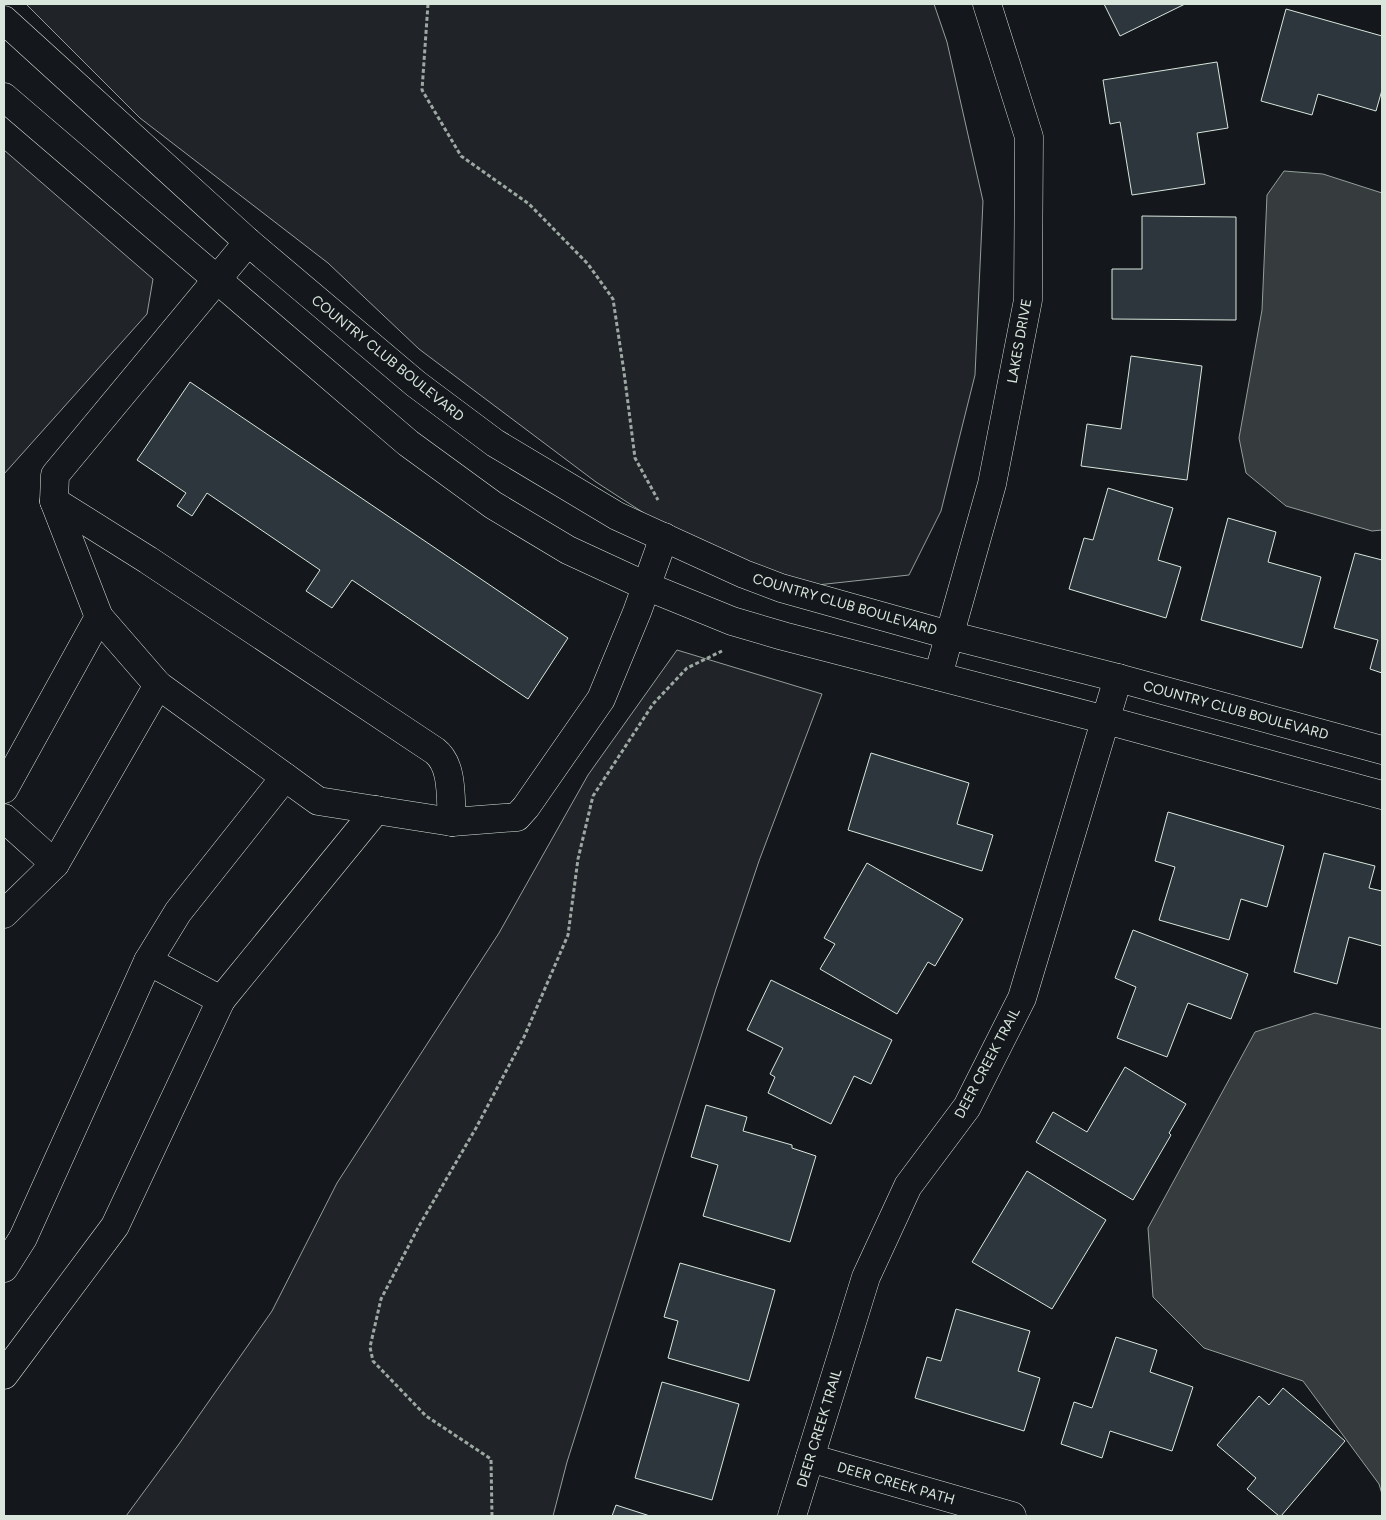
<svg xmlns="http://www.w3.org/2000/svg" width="1386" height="1520" viewBox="0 0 1386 1520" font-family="Figtree,sans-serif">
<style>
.green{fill:#202428;stroke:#939e99}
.water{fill:#363b3e;stroke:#939e99}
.building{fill:#2c363c;stroke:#d8e6dc}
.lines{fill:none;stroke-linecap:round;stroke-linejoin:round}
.minor-casing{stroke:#d8e6dc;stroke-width:29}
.path{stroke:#9da8a2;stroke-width:3;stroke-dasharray:4 2.5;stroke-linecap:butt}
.minor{stroke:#14181c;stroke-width:28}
.labels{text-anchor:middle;stroke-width:4;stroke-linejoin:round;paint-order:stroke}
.street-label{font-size:14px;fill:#d8e6dc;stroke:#14181c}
</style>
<rect width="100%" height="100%" fill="#14181c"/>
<g class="green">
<polygon points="26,4 934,4 947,42 983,201 975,375 941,511 909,575 817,585 701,550 596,482 419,349 328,263 140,118"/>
<polygon points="4,150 153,279 147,314 4,474"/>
<polygon points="677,650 822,694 759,861 716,989 567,1462 553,1516 126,1516 179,1444 272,1311 337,1183 499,933 588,775"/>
</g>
<g class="water">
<polygon points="1284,171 1323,174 1382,193 1382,530 1372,531 1286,506 1246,473 1239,438 1262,310 1267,195"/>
<polygon points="1315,1013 1382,1029 1382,1494 1379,1484 1303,1381 1204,1348 1153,1297 1148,1228 1255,1032"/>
</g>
<g class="building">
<polygon points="1104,4 1185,4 1120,36"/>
<polygon points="1286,9 1382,36 1382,90 1376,111 1318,94 1312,115 1261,101"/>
<polygon points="1217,62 1228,128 1197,133 1205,184 1132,195 1120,122 1110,124 1103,80"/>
<polygon points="1142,216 1236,217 1236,320 1112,319 1112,269 1142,269"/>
<polygon points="1131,356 1202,366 1187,480 1081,466 1087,424 1121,429"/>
<polygon points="190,382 568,638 528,699 352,580 332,608 306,591 320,570 207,493 192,516 177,506 186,493 137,460"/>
<polygon points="1108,488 1173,508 1158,560 1181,567 1166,618 1069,589 1084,538 1093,540"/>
<polygon points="1228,518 1276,532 1268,562 1321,577 1302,648 1201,620"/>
<polygon points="1355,553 1382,560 1382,673 1370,669 1378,640 1334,628"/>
<polygon points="871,753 969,783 957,824 993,835 982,871 848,830"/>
<polygon points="1168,812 1284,846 1267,907 1241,899 1229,940 1159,920 1175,867 1155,861"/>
<polygon points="1324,853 1375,866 1369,888 1382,891 1382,946 1349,937 1337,984 1294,972"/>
<polygon points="867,863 963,919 935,966 928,962 897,1014 820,969 835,944 824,938"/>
<polygon points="1133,930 1248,974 1231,1019 1188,1003 1167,1057 1117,1038 1136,987 1115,978"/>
<polygon points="771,980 892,1040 871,1084 854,1076 831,1124 768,1093 775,1077 770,1074 783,1048 747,1030"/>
<polygon points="1125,1067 1186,1104 1169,1133 1171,1135 1133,1200 1036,1142 1053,1112 1087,1132"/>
<polygon points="706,1105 747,1117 743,1131 792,1145 792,1148 816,1156 790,1242 703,1216 718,1165 691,1157"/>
<polygon points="1027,1171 1106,1220 1052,1309 972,1262"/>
<polygon points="680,1263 775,1290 749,1381 668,1358 678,1321 664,1317"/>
<polygon points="956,1309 1030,1331 1018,1371 1040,1378 1024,1431 915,1398 927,1357 941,1361"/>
<polygon points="1116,1337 1157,1350 1150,1372 1193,1387 1172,1451 1110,1431 1102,1458 1061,1444 1074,1402 1092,1408"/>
<polygon points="662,1382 739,1404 712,1500 635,1478"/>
<polygon points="1283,1388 1345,1441 1281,1516 1279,1516 1247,1489 1256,1478 1217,1445 1259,1396 1269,1405"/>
<polygon points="616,1505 650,1516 612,1516"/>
</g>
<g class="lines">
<defs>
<g id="minor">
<polyline points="4,20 248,242 416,384 495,443 617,516 744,574 781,588 949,635 1118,678 1382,750"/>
<polyline points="4,97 408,443 493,505 568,550 646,586 732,621 783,636 1106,720 1382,795"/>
<polyline points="248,242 55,475 54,501 99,617 158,685 318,801 452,822 517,817 526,807 601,699 637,612 664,537"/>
<path d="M54,501L148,560L435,751C454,766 450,799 452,822"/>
<polyline points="938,676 992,484 1028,300 1029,137 987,4"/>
<polyline points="4,789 99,617"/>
<polyline points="4,818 55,864"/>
<polyline points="4,914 55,864 158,685"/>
<polyline points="148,961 221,1000 376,810"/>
<polyline points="4,1268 23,1238 148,961 178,912 285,777"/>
<polyline points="4,1375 115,1226 221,1000"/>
<polyline points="810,1458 1012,1516"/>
<polyline points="792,1516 866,1277 908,1186 967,1107 1022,998 1118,678"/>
</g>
</defs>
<use href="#minor" class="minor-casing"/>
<g class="path">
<polyline points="428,4 422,90 461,156 529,204 588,264 613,299 624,372 635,458 658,500"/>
<polyline points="492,1516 491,1459 426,1416 373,1361 370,1347 381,1299 419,1226 476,1128 524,1037 568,935 578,859 593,796 653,704 687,668 722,651"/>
</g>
<use href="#minor" class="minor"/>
</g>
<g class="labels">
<g class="street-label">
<text transform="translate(1019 341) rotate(-80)" y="5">LAKES DRIVE</text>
<text transform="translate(388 358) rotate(39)" y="5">COUNTRY CLUB BOULEVARD</text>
<text transform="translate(845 604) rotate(16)" y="5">COUNTRY CLUB BOULEVARD</text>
<text transform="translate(1236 710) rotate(15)" y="5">COUNTRY CLUB BOULEVARD</text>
<text transform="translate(987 1063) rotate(-62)" y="5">DEER CREEK TRAIL</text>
<text transform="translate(819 1428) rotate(-73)" y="5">DEER CREEK TRAIL</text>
<text transform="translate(896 1483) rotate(16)" y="5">DEER CREEK PATH</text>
</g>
</g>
<rect width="1386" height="1520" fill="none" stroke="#d8e6dc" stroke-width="10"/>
</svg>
